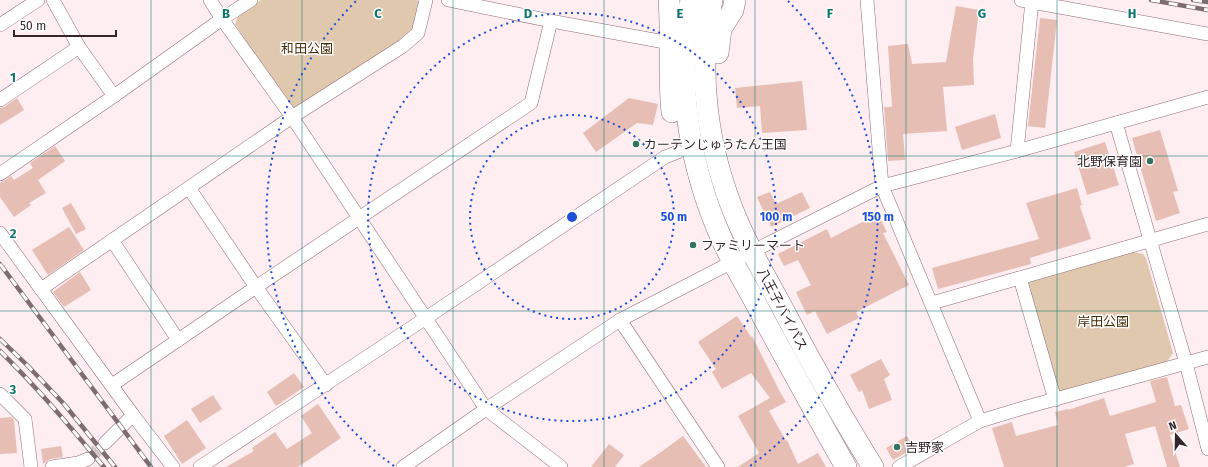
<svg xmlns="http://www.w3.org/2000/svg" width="1208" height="467" viewBox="0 0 1208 467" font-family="'Fira Sans','Noto Sans JP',sans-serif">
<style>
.green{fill:#e0c8ae}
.building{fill:#e6beb4}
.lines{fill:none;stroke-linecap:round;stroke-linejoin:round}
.minor-tunnel{stroke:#d6c5c9;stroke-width:13;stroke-dasharray:13 6;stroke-linecap:butt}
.minor-casing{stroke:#906c76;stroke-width:14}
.trunk-casing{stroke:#906c76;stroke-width:22}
.minor{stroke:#fff;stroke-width:13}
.trunk{stroke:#fff;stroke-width:21}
.rail-casing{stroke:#7d6d71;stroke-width:4.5}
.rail{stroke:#fff;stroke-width:3;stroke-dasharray:9;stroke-linecap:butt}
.grid{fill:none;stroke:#0f766e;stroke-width:1;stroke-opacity:0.55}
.ring{fill:none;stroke:#1d4ed8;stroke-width:2;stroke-dasharray:2 4}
.poi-dot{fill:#327361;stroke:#fff;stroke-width:1.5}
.labels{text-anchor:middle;stroke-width:3;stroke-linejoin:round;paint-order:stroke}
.park-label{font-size:13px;fill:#472d0a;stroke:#fff}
.poi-label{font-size:13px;fill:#342529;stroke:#fff;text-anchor:start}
.street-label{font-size:13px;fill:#342529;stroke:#fff}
.grid-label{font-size:13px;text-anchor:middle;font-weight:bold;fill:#0f766e;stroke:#fff;stroke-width:3;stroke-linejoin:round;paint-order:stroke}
.centre{fill:#1d4ed8;stroke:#fff;stroke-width:2}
.ring-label{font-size:12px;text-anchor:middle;font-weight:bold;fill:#1d4ed8;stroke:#fff;stroke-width:3;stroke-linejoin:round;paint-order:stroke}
</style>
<rect width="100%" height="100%" fill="#feedf1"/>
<g class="green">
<polygon points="261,0 417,0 419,3 417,30 296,109 291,108 235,24 238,16"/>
<polygon points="1133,252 1143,254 1146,258 1173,353 1166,363 1059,392 1027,288 1029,282"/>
</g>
<g class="building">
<polygon points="956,6 979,10 973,59 974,85 943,87 947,131 903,134 905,160 888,161 884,107 892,107 888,46 908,44 912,64 946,62"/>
<polygon points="1040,18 1057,20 1045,128 1028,126"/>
<polygon points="802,81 807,130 762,133 760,106 737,108 735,88"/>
<polygon points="17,98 24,110 0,125 0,108 4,107"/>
<polygon points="629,98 658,104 653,125 637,123 596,152 583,133"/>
<polygon points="995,114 1001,138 962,150 955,127"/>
<polygon points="1160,130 1178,191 1173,192 1180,213 1156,221 1132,138"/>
<polygon points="1105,142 1119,185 1087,195 1074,152"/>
<polygon points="55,146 65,161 38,180 46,193 29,203 31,205 14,217 0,197 0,183 11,176 14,180 33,168 30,163"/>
<polygon points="1077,188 1082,205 1080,206 1091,239 1030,258 1031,264 938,289 932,268 1039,239 1026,203"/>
<polygon points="770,192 776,204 802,192 810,208 771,227 757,197"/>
<polygon points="71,203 86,229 76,234 62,208"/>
<polygon points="878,214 887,232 883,233 909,285 856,312 859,318 827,334 815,311 807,315 796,292 811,285 798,260 784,266 778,254 827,229 831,238"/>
<polygon points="69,227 84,250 48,275 32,250"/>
<polygon points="80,272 91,290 64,307 53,292"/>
<polygon points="737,316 751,337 752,336 780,392 786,402 769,411 786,441 787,440 798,464 818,453 826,467 738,467 759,453 738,416 770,398 751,373 722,389 712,372 716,369 698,342"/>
<polygon points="881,359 890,375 884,379 892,400 869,409 862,390 859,392 850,375"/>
<polygon points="294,373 304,387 276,406 267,392"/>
<polygon points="1167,377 1175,406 1181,405 1189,429 1170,435 1180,467 1167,467 1155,426 1125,434 1134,464 1124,467 1004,467 992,428 1012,422 1016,436 1058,425 1055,412 1068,409 1068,410 1104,398 1110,416 1156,402 1150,381"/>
<polygon points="213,395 222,409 200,423 191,409"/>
<polygon points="318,404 341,438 298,467 226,467 254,451 252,448 275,432 287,449 312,433 301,416"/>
<polygon points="12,417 14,420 17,453 0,454 0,418"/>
<polygon points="187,420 206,448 182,464 164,436"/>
<polygon points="683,436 706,467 639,467 661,452"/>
<polygon points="907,436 914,448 893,460 886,448"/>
<polygon points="609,444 624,455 615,467 591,467"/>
<polygon points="61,446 63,457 50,459 43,464 41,449"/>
</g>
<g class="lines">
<polyline class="minor-tunnel" points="88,459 105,443"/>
<defs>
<g id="minor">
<polyline points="53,0 79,47 114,96"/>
<polyline points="210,0 222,19 292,117 486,409 561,467"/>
<polyline points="448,0 551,21 670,43"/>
<polyline points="867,0 882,186 980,421"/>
<polyline points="1021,0 1208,34"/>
<polyline points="0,25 38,0"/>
<polyline points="0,100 79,47"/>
<polyline points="1116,123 1186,363 1208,449"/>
<polyline points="1017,151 1032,1"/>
<polyline points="0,174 114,96 222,19 251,0"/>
<polyline points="189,188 256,287 326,385"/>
<polyline points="0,233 133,415 173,467"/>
<polyline points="112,240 178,340"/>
<polyline points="1020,278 1055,400"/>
<polyline points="41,289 292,117 403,46 418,33 426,0"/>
<polyline points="932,303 1208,224"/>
<polyline points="620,320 718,467"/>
<polyline points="112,385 256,287 531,103 551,21"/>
<polyline points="0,394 25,419 31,467"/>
<polyline points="105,443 133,415"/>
<polyline points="52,467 78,463 88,459"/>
<polyline points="200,467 426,318 665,157 678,152"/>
<polyline points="403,467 486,409 620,320 771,242 882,186 1017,151 1208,97"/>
<polyline points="899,467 980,421 1023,408 1208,357"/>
</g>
<g id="trunk">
<path d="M669,0C672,37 668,75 672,112"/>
<path d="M691,0C675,81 689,167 723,242C735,268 751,293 764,319C791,368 818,418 846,467"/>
<path d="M712,0C696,72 708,152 737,220C750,251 768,281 784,311C812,364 841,416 873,467"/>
<polyline points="718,53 721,29 733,10 735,0"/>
</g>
</defs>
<use href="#minor" class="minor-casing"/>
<use href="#trunk" class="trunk-casing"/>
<use href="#minor" class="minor"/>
<use href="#trunk" class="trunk"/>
<defs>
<g id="rail">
<polyline points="1151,0 1208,10"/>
<polyline points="1193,0 1208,2"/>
<polyline points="0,264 151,467"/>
<polyline points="0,339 27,365 64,404 115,467"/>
<path d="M0,351C37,387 70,427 104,467"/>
</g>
</defs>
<use href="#rail" class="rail-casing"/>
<use href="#rail" class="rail"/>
</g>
<path class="grid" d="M151,0V467M302,0V467M453,0V467M604,0V467M755,0V467M906,0V467M1057,0V467M0,156H1208M0,311H1208"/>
<g class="ring">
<circle cx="572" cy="217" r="102"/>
<circle cx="572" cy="217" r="204"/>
<path d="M394 466A306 306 0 0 1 356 1M788 1A306 306 0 0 1 750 466"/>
</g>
<g class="poi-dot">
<circle cx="636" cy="144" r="4"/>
<circle cx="1150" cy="161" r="4"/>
<circle cx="693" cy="245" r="4"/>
<circle cx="897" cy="447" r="4"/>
</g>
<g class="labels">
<g class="park-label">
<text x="307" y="53">和田公園</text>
<text x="1103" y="326">岸田公園</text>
</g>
<g class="poi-label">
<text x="644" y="149">カーテンじゅうたん王国</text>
<text x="1142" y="166" text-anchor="end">北野保育園</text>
<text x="701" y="250">ファミリーマート</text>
<text x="905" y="452">吉野家</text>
</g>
<g class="street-label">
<text transform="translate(783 309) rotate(62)" y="5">八王子バイパス</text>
</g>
</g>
<g class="grid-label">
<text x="226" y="18">B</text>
<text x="378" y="18">C</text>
<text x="528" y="18">D</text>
<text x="680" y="18">E</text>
<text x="830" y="18">F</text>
<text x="982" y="18">G</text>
<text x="1132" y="18">H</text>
<text x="13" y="82">1</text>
<text x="13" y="238">2</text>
<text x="13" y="394">3</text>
</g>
<circle cx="572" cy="217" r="6" class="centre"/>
<g class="ring-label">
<text x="674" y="221">50 m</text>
<text x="776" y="221">100 m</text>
<text x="878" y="221">150 m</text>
</g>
<g transform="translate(1176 435) rotate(340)" stroke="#ffffff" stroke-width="3" paint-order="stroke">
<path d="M0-3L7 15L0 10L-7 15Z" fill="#342529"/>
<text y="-6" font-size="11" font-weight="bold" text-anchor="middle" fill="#342529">N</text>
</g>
<path d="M14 30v6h102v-6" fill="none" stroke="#342529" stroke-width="2"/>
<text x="20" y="30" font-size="12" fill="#342529" stroke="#ffffff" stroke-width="3" paint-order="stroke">50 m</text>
</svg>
